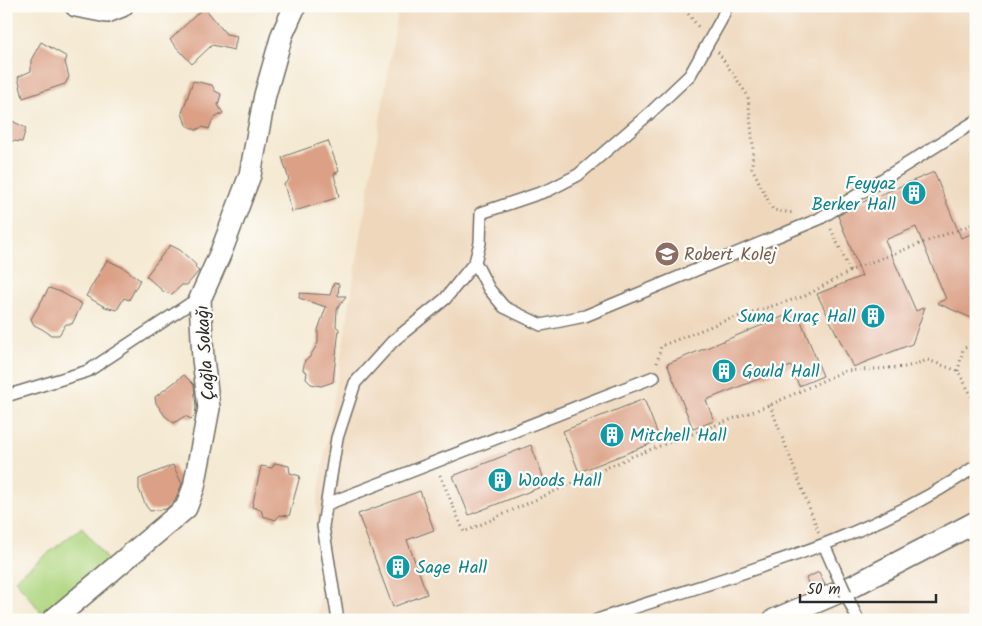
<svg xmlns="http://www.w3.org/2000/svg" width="982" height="626" viewBox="0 0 982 626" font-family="Kalam,sans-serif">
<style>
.built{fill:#eed7bb}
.green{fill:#afd680;stroke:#6d8056}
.building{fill:#dba086}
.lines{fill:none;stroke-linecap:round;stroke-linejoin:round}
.service-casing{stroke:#716e65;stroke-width:14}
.minor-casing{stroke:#716e65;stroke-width:24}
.path{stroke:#716e65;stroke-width:3;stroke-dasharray:1 4;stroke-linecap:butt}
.service{stroke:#fff;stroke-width:11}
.minor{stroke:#fff;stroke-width:21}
.service-bridge-casing{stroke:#716e65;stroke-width:14;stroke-linecap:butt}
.service-bridge{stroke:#fff;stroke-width:11}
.labels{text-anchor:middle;stroke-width:4.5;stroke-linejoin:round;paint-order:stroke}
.culture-label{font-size:18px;fill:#0d838f;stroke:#fdfcf7;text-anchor:start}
.education-label{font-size:18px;fill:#785e54;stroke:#fdfcf7;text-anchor:start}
.street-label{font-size:18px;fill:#2b2b2b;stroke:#fdfcf7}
</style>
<rect width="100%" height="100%" fill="#fdfcf7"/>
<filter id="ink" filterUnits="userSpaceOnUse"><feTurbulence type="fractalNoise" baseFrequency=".02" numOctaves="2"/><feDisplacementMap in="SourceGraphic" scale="10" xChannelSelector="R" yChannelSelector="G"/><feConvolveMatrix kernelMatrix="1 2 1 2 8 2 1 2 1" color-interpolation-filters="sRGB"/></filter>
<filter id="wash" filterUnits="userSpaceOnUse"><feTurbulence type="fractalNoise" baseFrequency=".0096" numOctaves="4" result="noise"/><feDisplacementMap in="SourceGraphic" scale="20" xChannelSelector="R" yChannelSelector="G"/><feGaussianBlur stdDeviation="1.12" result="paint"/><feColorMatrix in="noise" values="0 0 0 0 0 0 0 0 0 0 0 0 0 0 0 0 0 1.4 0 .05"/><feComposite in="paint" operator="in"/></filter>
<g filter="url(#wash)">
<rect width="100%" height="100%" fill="#f4e9d2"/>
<polygon class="built" points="399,6 976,6 976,620 317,620 319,606 317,502"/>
<polygon class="green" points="82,527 110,564 44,616 15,579"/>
<g id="blocks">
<g class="building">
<polygon points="204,7 226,34 237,36 234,50 212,45 192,64 170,40"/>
<polygon points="41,42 67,57 65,62 69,77 65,84 23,98 18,77 31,71 31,60"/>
<polygon points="193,81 212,85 215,91 221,94 218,105 223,113 213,119 209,129 202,127 196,130 186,125 182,113"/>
<polygon points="6,118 26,128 22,142 6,140"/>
<polygon points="328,141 339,171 334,174 339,197 292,212 284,184 289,180 282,157"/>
<polygon points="934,172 961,238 976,232 976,320 937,303 946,299 916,227 885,240 916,311 925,307 912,344 853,367 817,294 862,276 838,216 856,205"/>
<polygon points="170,245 180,250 196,265 195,268 199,271 187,285 182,285 172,294 164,292 146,276"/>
<polygon points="107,260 124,268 140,280 129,300 124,298 117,310 105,307 86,296"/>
<polygon points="334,283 339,284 338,296 346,296 337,309 336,326 339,329 333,382 321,386 311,384 306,379 307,372 303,370 305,360 309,358 318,343 318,330 326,307 299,298 300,293 330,295"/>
<polygon points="49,288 61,292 82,304 72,324 66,324 59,335 51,335 42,329 34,325 31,319"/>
<polygon points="797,311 823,376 799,386 791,366 706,400 714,421 693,429 667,364"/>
<polygon points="184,375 194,385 196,408 195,415 191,419 185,416 174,423 165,416 156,403 155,397"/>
<polygon points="644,399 660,440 579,472 563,431"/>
<polygon points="531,445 546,485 469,515 453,476"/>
<polygon points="275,463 289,466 290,473 300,476 289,516 279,515 276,520 263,516 261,510 252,507 261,466 272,468"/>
<polygon points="173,465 182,484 175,501 166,509 150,511 146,506 139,489 139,479"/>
<polygon points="420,491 434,530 407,540 427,594 393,607 358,514"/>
<polygon points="819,572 825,585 811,590 806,578"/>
</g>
</g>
</g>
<g filter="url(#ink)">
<use href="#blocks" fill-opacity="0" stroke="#716e65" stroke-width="1"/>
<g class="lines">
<defs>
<g id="service">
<polyline points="475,262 489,289 504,307 541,325 585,316 819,219 976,121"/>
<polyline points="6,396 88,371 200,297"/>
<polyline points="327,504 654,377"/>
<polyline points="824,545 835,570"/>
<polyline points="846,594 858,620"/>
<polyline points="338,620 323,526 337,438 355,383 393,341 445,299 475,262 480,243 481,213 549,190 578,175 650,113 690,75 721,20 727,6"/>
<path d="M597,620C725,576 863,545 976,466"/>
</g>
<g id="minor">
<polyline points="76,6 107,12 122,6"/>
<polyline points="53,620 186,508 194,487 209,408 203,359 200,299 221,252 250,175 265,95 282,35 295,6"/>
<polyline points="774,620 851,587 976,522"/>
</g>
</defs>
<use href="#service" class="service-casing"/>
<use href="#minor" class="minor-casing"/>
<g class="path">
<polyline points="682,6 700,29"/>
<polyline points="718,52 748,96 753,145 752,168 773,210 793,213"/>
<polyline points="831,229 850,271"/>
<polyline points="657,363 661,346 724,321 805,296 858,267 976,223"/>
<polyline points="958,371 963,349 976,342"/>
<polyline points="770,405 819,533"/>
<polyline points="440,475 464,532 633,456 770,405 844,371 906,367 928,360 958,371 976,404"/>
</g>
<use href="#service" class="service"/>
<use href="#minor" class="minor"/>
<defs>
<polyline id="service-bridge" points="835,570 846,594"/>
</defs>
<use href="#service-bridge" class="service-bridge-casing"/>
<use href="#service-bridge" class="service-bridge"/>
</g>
</g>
<defs>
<symbol id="building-disc" viewBox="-11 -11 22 22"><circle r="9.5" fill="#0f9aa8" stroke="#fdfcf7"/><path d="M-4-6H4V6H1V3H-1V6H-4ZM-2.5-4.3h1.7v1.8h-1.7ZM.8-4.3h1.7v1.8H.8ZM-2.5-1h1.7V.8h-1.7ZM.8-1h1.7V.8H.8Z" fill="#fff"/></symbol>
<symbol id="school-disc" viewBox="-11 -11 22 22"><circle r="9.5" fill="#8d6e63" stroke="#fdfcf7"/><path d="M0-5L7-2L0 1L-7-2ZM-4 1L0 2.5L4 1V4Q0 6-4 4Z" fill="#fff"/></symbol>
</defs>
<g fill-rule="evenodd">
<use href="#building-disc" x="900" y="179" width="28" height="28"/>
<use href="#school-disc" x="653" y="240" width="28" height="28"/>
<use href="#building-disc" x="859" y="302" width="28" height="28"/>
<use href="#building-disc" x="710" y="357" width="28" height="28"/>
<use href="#building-disc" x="598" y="421" width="28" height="28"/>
<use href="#building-disc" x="486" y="466" width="28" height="28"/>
<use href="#building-disc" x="384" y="553" width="28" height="28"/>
</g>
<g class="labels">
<g class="culture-label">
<text x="896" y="189" text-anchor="end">Feyyaz<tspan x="896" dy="21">Berker Hall</tspan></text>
<text x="856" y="322" text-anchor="end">Suna Kıraç Hall</text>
<text x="742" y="377">Gould Hall</text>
<text x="630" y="441">Mitchell Hall</text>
<text x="518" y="486">Woods Hall</text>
<text x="416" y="573">Sage Hall</text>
</g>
<g class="education-label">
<text x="684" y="260">Robert Kolej</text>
</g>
<g class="street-label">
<text transform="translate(205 353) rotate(-94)" y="6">Çağla Sokağı</text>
</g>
</g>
<rect width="982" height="626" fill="none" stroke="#fdfcf7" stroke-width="25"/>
<path d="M800 594v8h136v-8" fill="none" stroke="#2b2b2b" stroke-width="2.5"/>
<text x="807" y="594" font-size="15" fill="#2b2b2b" stroke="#fdfcf7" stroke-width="4" paint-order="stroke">50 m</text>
</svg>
